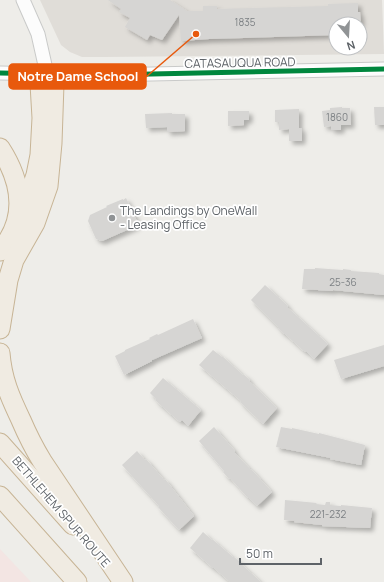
<svg xmlns="http://www.w3.org/2000/svg" width="384" height="582" viewBox="0 0 384 582" font-family="Manrope,sans-serif">
<style>
.education{fill:#e0ddd8;fill-rule:evenodd}
.medical{fill:#f3e5e3}
.building{fill:#d6d5d3;filter:url(#shadow)}
.lines{fill:none;stroke-linecap:round;stroke-linejoin:round}
.minor-casing{stroke:#c9cac9;stroke-width:15}
.highway-casing{stroke:#c7b495;stroke-width:21}
.minor{stroke:#fcfcfc;stroke-width:13}
.highway{stroke:#f0ebe2;stroke-width:19}
.cycleway-casing{stroke:#fff;stroke-width:8}
.cycleway{stroke:#00873e;stroke-width:5}
.poi-dot{fill:#909395;stroke:#fff;stroke-width:1.5}
.labels{text-anchor:middle;stroke-width:3.5;stroke-linejoin:round;paint-order:stroke}
.number-label{font-size:10px;fill:#7d8184}
.street-label{font-size:12px;fill:#5e6368;stroke:#fff}
.poi-label{font-size:12px;fill:#5e6368;stroke:#fff;text-anchor:start}
.leader{fill:none;stroke:#e8590c;stroke-width:1.5}
.callout-dot{fill:#e8590c;stroke:#fff;stroke-width:1.5}
.callout{fill:#e8590c;stroke:#e8590c;stroke-width:1.5}
.callout-label{font-size:13px;text-anchor:middle;font-weight:bold;fill:#fff}
</style>
<defs>
<filter id="shadow"><feDropShadow dx="3.5" dy="3.5" stdDeviation="2" flood-color="#0004"/></filter>
</defs>
<rect width="100%" height="100%" fill="#eeede9"/>
<path class="education" d="M40,0H382L384,54L105,57H82L70,52L61,45ZM336,24H360V48H336Z"/>
<polygon class="medical" points="0,549 31,582 0,582"/>
<g class="building">
<polygon points="108,0 170,0 187,11 203,11 203,6 217,6 217,9 328,6 328,4 358,3 358,12 360,12 361,24 336,24 336,35 209,39 181,41 179,15 162,40 150,35 147,40 125,27 130,18 119,12 121,9"/>
<polygon points="342,107 342,108 350,108 351,125 341,125 341,130 331,130 331,126 324,127 322,111 330,110 330,108"/>
<polygon points="374,107 384,107 384,125 375,125"/>
<polygon points="299,109 299,128 302,128 302,141 289,141 289,129 279,130 279,122 275,122 275,110"/>
<polygon points="228,111 249,111 249,120 244,120 244,125 228,126"/>
<polygon points="172,113 172,114 185,114 185,131 167,132 167,127 146,128 145,114"/>
<polygon points="126,198 138,223 135,224 136,226 102,241 96,239 88,221 90,215 107,207 106,206 123,199 123,200"/>
<polygon points="315,268 343,270 343,269 351,270 351,271 379,273 379,274 384,275 384,295 333,290 333,291 302,289 304,269 315,269"/>
<polygon points="265,285 288,306 287,307 328,344 314,359 306,351 305,352 285,334 284,334 278,328 278,327 251,300"/>
<polygon points="193,319 202,338 152,360 152,361 124,375 115,356 125,351 125,350 150,339 149,338 157,334 158,335"/>
<polygon points="384,345 384,366 341,379 334,360"/>
<polygon points="213,350 222,357 222,356 243,375 243,374 250,380 249,381 277,408 263,424 240,402 241,401 199,365"/>
<polygon points="163,378 201,410 188,426 182,420 180,422 173,416 155,400 156,399 150,393"/>
<polygon points="214,427 235,451 234,452 251,470 251,469 272,492 257,506 249,498 248,498 230,478 229,479 223,472 224,471 199,441"/>
<polygon points="281,427 292,429 292,428 319,434 319,433 365,445 361,465 330,459 331,458 276,447"/>
<polygon points="137,451 145,460 146,459 164,480 165,479 194,516 179,530 158,507 159,506 122,465"/>
<polygon points="285,500 317,503 316,504 325,505 326,502 330,502 330,505 341,506 341,505 372,508 370,528 322,526 322,525 294,522 295,521 284,520"/>
<polygon points="203,532 212,540 212,539 233,557 234,557 240,562 240,563 261,582 230,582 214,568 213,568 190,548"/>
</g>
<g class="lines">
<defs>
<g id="minor">
<polyline points="23,0 38,34 47,74"/>
<polyline points="0,73 105,75 384,69"/>
</g>
<g id="highway">
<path d="M0,148C22,182 28,219 0,251"/>
<polyline points="0,329 8,280 14,260 35,223 48,186 52,143 54,84 47,74 40,84 42,118 40,155 36,175 27,202 16,225"/>
<path d="M0,353C2,379 10,397 21,420C27,434 34,448 42,461L123,582"/>
<polyline points="0,443 73,525"/>
<polyline points="0,496 77,582"/>
</g>
</defs>
<use href="#minor" class="minor-casing"/>
<use href="#highway" class="highway-casing"/>
<use href="#minor" class="minor"/>
<use href="#highway" class="highway"/>
<defs>
<polyline id="cycleway" points="0,73 105,75 384,69"/>
</defs>
<use href="#cycleway" class="cycleway-casing"/>
<use href="#cycleway" class="cycleway"/>
</g>
<circle class="poi-dot" cx="112" cy="218" r="4"/>
<g class="labels">
<g class="number-label">
<text x="245" y="26">1835</text>
<text x="337" y="121">1860</text>
<text x="343" y="286">25-36</text>
<text x="328" y="518">221-232</text>
</g>
<g class="street-label">
<text transform="translate(240 63) rotate(-1)" y="4">CATASAUQUA ROAD</text>
<text transform="translate(61 512) rotate(49)" y="4">BETHLEHEM SPUR ROUTE</text>
</g>
<g class="poi-label">
<text x="120" y="215">The Landings by OneWall<tspan x="120" dy="14">- Leasing Office</tspan></text>
</g>
</g>
<path class="leader" d="M196 34L146 77"/>
<circle class="callout-dot" cx="196" cy="34" r="4"/>
<rect class="callout" x="9" y="64" width="137" height="25" rx="4"/>
<g class="callout-label">
<text x="78" y="81">Notre Dame School</text>
</g>
<g transform="translate(348 36) rotate(162)"><circle r="19" fill="#ffffff" stroke="#bfc1c3"/>
<path d="M0-3L7 15L0 10L-7 15Z" fill="#909395"/>
<text y="-6" font-size="11" font-weight="bold" text-anchor="middle" fill="#5e6368">N</text>
</g>
<path d="M240 558v6h81v-6" fill="none" stroke="#5e6368" stroke-width="2"/>
<text x="246" y="558" font-size="12" fill="#5e6368" stroke="#ffffff" stroke-width="3" paint-order="stroke">50 m</text>
</svg>
